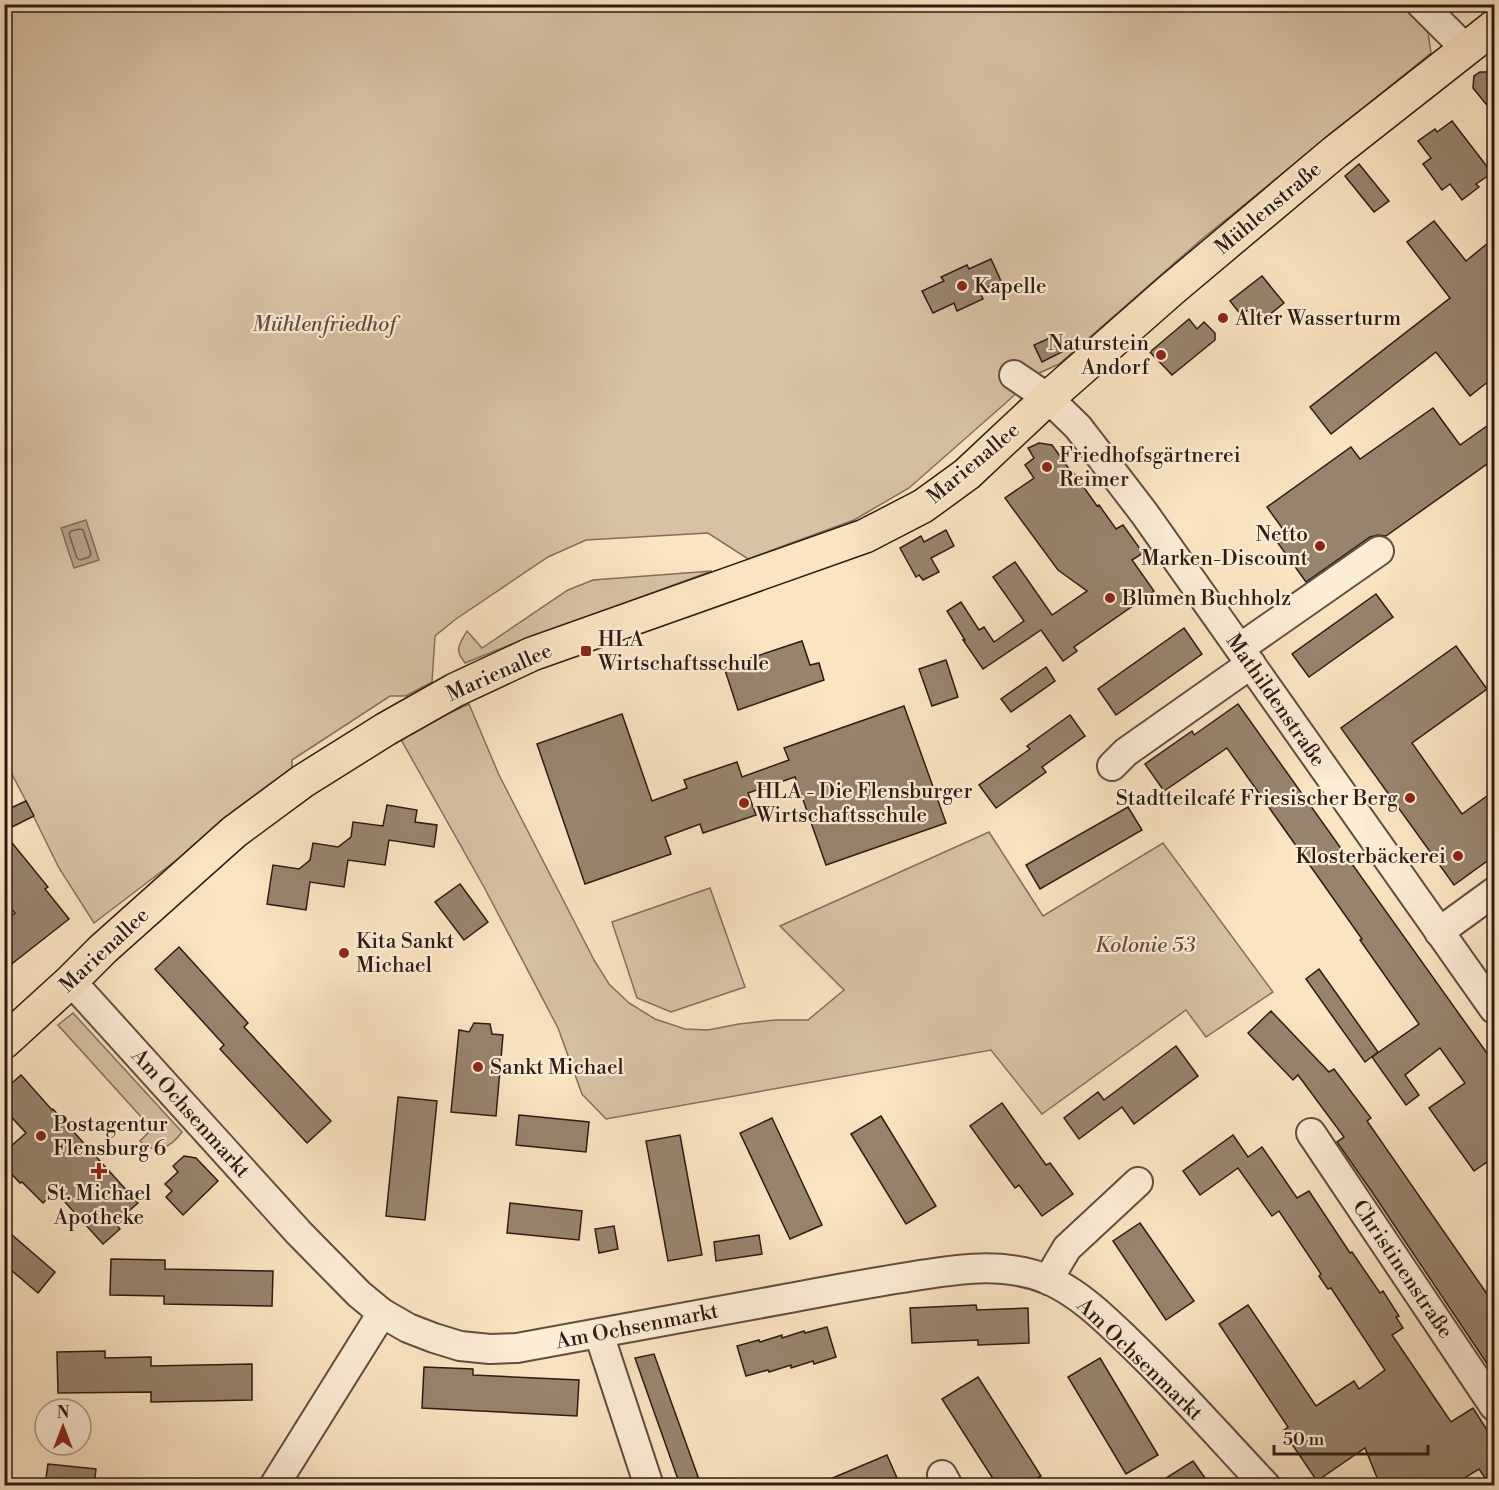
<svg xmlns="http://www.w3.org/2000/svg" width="1499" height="1490" viewBox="0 0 1499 1490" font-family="'Libre Bodoni',serif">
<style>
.green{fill:#d7c2a5;stroke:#816f5d;stroke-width:1.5}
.water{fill:#b4a087;stroke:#7d6b59;stroke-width:1.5}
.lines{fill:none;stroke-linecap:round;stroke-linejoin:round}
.shore{stroke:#705e4e;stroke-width:1.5}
.building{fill:#97846f;stroke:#2b1c15;stroke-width:1.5}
.minor-casing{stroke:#5f4e40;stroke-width:32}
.major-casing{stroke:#2b1c15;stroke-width:36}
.minor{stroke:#fcedd7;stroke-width:28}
.major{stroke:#fae4c2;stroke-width:33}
.poi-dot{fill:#8f2418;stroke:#fcedd7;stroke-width:2}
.labels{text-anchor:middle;stroke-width:4.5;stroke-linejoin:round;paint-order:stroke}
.street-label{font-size:21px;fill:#2b1c15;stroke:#fcedd7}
.poi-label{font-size:21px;fill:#2b1c15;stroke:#fcedd7;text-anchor:start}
.park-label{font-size:21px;font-style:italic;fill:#5f4e40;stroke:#fcedd7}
</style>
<rect width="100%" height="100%" fill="#fae4c2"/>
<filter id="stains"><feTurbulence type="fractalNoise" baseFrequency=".00333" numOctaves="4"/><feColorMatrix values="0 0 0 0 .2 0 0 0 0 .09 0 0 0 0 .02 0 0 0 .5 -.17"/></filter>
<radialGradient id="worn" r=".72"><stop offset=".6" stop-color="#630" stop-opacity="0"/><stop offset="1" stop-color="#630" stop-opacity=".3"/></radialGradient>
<g class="green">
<polygon points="1406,4 1428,32 1431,53 1202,239 1059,364 1035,375 1009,400 909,488 854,520 748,559 708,533 586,540 548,557 456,619 435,636 432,682 406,696 390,696 292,760 292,772 94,923 59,868 26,801 5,761 4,5"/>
<path d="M712,571L507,646L465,663C454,649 459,645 467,631L482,648L568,590L593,580Z"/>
<polygon points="469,704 499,775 594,960 609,984 629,1003 655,1019 685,1029 708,1030 739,1024 775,1020 808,1020 844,990 780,926 989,832 1043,916 1163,843 1273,992 1206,1037 1186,1010 1042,1114 991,1050 606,1119 582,1094 558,1028 484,887 399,736"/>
<polygon points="710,888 745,987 671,1012 637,998 612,922"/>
<path d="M73,1013L182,1132C170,1148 156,1156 140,1141L152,1129L58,1025Z"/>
</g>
<polygon class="water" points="86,520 99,560 74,568 61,528"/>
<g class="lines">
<polygon class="shore" points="80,529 83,530 91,554 89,557 80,560 77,558 69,534 71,531"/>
</g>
<g class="building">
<polygon points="1480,72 1494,72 1494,114 1473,88 1474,76"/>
<polygon points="1452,121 1492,173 1476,184 1479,187 1462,200 1450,184 1442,190 1423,164 1431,158 1418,141 1435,129 1437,132"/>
<polygon points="1359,164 1389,201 1374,212 1345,176"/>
<polygon points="1434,221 1466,261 1494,238 1494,377 1470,396 1436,352 1331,434 1310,407 1450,298 1407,242"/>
<polygon points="991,259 1001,281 979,291 983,299 957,311 954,303 933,313 922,291 944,281 941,277 967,265 969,269"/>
<polygon points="1262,276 1284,303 1259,323 1248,310 1241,315 1230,301"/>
<polygon points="1189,319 1197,329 1204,322 1215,333 1215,340 1172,375 1150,352"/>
<polygon points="1054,336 1062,352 1042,362 1034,345"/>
<polygon points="1433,408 1460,445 1487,426 1494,436 1494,459 1386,536 1378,535 1370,537 1306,582 1275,539 1285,532 1267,507 1351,447 1360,459"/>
<polygon points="1039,443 1052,445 1072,473 1073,472 1097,506 1099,505 1116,529 1123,525 1143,553 1132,560 1154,591 1074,647 1077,651 1063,661 1041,630 983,669 963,640 965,640 947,611 961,602 979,630 984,627 994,642 1024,621 993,577 1015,562 1052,615 1087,591 1058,570 1005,498 1034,478 1025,465 1034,458 1028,448"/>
<polygon points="946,530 954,546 931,558 939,572 923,580 919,575 916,577 900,548 921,536 924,542"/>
<polygon points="1376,594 1393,617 1309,677 1292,654"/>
<polygon points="1184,628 1202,654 1116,715 1098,689"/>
<polygon points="802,641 810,665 819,663 824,680 738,710 724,667"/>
<polygon points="1456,646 1487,689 1412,743 1462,814 1494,791 1494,856 1454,885 1341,728"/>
<polygon points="946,660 958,697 932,706 919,669"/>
<polygon points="1046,667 1055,681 1011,712 1001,699"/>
<polygon points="1238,704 1494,1063 1494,1157 1474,1171 1429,1108 1465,1083 1440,1048 1405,1075 1419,1095 1406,1105 1372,1057 1419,1024 1360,940 1362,939 1227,748 1164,791 1145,764 1192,731 1194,735"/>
<polygon points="904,706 946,823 826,865 795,777 748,793 756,815 703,833 700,824 665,837 671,854 585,884 537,744 622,714 652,801 687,788 684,780 737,762 742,777 789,760 784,748"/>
<polygon points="1070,715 1085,736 1042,767 1046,772 996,808 979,785 1030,749 1027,746"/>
<polygon points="26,801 34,816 4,831 4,811"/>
<polygon points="387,805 417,810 415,822 437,825 434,847 389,840 385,865 348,860 344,887 310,882 306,910 267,904 273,865 299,869 310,860 313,843 338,847 351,837 353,822 383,826"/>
<polygon points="1128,807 1142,830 1040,889 1026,865"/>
<polygon points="4,833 48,887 45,889 69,919 4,970 4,921 15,913 4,900"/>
<polygon points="460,884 488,922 464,940 435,902"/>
<polygon points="179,947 248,1023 244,1027 331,1121 307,1143 220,1049 224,1045 155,969"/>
<polygon points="1319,969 1378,1052 1365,1062 1306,979"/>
<polygon points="1271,1011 1329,1072 1334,1069 1371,1118 1367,1121 1494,1304 1494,1374 1372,1192 1337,1142 1344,1137 1298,1075 1293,1080 1248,1033"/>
<polygon points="474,1023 490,1024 492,1034 503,1035 496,1116 451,1112 459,1030 469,1032"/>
<polygon points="1176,1046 1198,1076 1134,1124 1122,1107 1079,1139 1064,1118 1098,1092 1104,1100"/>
<polygon points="21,1075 52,1110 53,1109 138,1203 115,1223 120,1229 103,1244 55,1191 43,1203 22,1182 20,1183 4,1166 4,1156 12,1149 10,1147 26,1133 4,1109 4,1090"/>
<polygon points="398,1097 437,1101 425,1220 386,1216"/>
<polygon points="1002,1103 1046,1165 1050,1163 1073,1194 1042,1216 1019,1185 1015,1188 970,1126"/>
<polygon points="519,1115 589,1122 586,1152 516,1145"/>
<polygon points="881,1116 936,1206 906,1224 851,1134"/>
<polygon points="772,1118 822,1225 790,1239 740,1133"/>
<polygon points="680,1135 702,1255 668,1261 646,1141"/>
<polygon points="1233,1135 1248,1157 1262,1147 1297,1198 1309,1191 1350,1253 1352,1252 1380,1293 1383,1291 1399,1316 1396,1317 1403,1328 1392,1335 1451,1422 1473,1408 1494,1441 1494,1485 1490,1485 1479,1469 1453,1485 1380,1485 1365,1448 1317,1481 1283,1431 1288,1427 1219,1324 1248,1305 1316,1406 1354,1381 1359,1389 1385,1370 1331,1288 1328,1289 1319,1276 1321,1274 1279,1211 1272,1216 1238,1168 1200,1195 1183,1171"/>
<polygon points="184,1156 196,1158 218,1181 183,1215 166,1197 172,1191 165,1184 178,1172 173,1166"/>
<polygon points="510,1203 582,1211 579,1240 507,1233"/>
<polygon points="1140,1223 1194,1301 1166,1320 1113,1241"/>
<polygon points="614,1226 618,1249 599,1253 595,1229"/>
<polygon points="4,1228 55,1272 38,1293 4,1264"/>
<polygon points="759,1235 762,1254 716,1261 714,1242"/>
<polygon points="111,1259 165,1260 165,1269 273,1271 272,1306 164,1304 164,1296 110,1295"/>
<polygon points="976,1305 977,1310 1028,1308 1029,1343 978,1345 978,1340 912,1343 910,1308"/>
<polygon points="827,1327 836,1357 814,1364 813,1361 791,1368 791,1365 769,1372 768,1370 746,1376 737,1346 759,1340 760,1342 782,1335 782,1338 804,1331 805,1333"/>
<polygon points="105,1351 105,1358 151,1357 151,1366 252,1364 252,1400 151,1402 151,1392 58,1393 57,1352"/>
<polygon points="654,1354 701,1485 680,1485 635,1358"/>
<polygon points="1100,1358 1158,1455 1126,1474 1068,1377"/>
<polygon points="424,1367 473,1369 473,1375 579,1380 577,1416 422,1408"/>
<polygon points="978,1377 1041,1476 1026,1485 997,1485 942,1399"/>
<polygon points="887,1455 900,1485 816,1485"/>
<polygon points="1193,1461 1210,1485 1155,1485"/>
<polygon points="48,1464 96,1469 94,1485 45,1485"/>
</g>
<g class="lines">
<defs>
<g id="minor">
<polyline points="1421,4 1466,49"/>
<polyline points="1014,375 1048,398 1078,427 1144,513 1494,1009"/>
<polyline points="1240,648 1379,551"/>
<polyline points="1112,766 1126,752 1251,664"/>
<polyline points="1439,932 1494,892"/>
<path d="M71,981L299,1233L359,1294L382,1313L408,1328L434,1338L460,1346L490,1349L517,1348C608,1332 699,1314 790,1298C827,1291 864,1284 902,1278C950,1270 1002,1260 1049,1280C1080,1294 1104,1318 1128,1341C1176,1387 1220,1437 1266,1486"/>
<polyline points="1311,1133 1494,1406"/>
<polyline points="1048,1280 1067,1248 1138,1182"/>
<polyline points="599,1334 649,1486"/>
<polyline points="942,1475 948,1486"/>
<polyline points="274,1486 382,1313"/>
</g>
<polyline id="major" points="4,1042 71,981 103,949 234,832 303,781 386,729 455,690 532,654 865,536 923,506 967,474 1048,398 1172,289 1335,152 1494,27"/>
</defs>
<use href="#minor" class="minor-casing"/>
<use href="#major" class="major-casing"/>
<use href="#minor" class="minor"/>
<use href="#major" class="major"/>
</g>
<g class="poi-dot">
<circle cx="962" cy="286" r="6"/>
<circle cx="1223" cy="318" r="6"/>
<circle cx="1161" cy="355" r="6"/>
<circle cx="1047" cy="467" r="6"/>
<circle cx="1320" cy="546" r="6"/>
<circle cx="1110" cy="598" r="6"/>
<rect x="580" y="645" width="12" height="12" rx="3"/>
<circle cx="1410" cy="798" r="6"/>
<circle cx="744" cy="803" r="6"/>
<circle cx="1458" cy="856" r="6"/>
<circle cx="344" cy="953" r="6"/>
<circle cx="478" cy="1067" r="6"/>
<circle cx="41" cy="1136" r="6"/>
<path d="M96 1162h6v6h6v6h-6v6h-6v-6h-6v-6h6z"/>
</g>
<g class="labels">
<g class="street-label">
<text transform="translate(1268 208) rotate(-40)" y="7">Mühlenstraße</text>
<text transform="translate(973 463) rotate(-40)" y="7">Marienallee</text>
<text transform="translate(499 672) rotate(-24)" y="7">Marienallee</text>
<text transform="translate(1276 700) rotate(55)" y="7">Mathildenstraße</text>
<text transform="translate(104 950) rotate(-43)" y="7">Marienallee</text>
<text transform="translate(191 1113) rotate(48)" y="7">Am Ochsenmarkt</text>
<text transform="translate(1403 1269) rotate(56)" y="7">Christinenstraße</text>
<text transform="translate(637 1326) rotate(-11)" y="7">Am Ochsenmarkt</text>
<text transform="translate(1140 1359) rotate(44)" y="7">Am Ochsenmarkt</text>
</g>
<g class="poi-label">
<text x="974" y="293">Kapelle</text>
<text x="1235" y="325">Alter Wasserturm</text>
<text x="1149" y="350" text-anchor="end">Naturstein<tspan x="1149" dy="24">Andorf</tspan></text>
<text x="1059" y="462">Friedhofsgärtnerei<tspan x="1059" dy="24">Reimer</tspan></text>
<text x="1308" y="541" text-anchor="end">Netto<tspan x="1308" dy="24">Marken-Discount</tspan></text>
<text x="1122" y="605">Blumen Buchholz</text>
<text x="598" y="646">HLA<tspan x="598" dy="24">Wirtschaftsschule</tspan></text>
<text x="756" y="798">HLA - Die Flensburger<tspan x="756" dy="24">Wirtschaftsschule</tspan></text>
<text x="1398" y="805" text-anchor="end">Stadtteilcafé Friesischer Berg</text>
<text x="1446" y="863" text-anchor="end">Klosterbäckerei</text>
<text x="356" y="948">Kita Sankt<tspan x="356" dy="24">Michael</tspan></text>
<text x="490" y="1074">Sankt Michael</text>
<text x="53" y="1131">Postagentur<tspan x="53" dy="24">Flensburg 6</tspan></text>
<text x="99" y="1200" text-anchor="middle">St. Michael<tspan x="99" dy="24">Apotheke</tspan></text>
</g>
<g class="park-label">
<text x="324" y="331">Mühlenfriedhof</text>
<text x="1145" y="952">Kolonie 53</text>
</g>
</g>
<rect width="1499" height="1490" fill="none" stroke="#fae4c2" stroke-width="24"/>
<rect x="6" y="6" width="1487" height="1478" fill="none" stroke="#2b1c15" stroke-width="3"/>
<rect x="12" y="12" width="1475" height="1466" fill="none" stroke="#2b1c15" stroke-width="1.5"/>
<g transform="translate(63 1427)"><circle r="28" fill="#fcedd7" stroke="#a89989" stroke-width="1.5"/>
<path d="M0-4.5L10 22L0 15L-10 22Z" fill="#8f2418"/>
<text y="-9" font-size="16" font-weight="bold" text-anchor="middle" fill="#2b1c15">N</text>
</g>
<path d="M1274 1445v9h154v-9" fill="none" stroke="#2b1c15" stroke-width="3"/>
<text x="1283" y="1445" font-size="18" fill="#2b1c15" stroke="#fcedd7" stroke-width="4.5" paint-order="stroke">50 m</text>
<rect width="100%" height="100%" filter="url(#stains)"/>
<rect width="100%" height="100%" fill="url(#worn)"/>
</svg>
